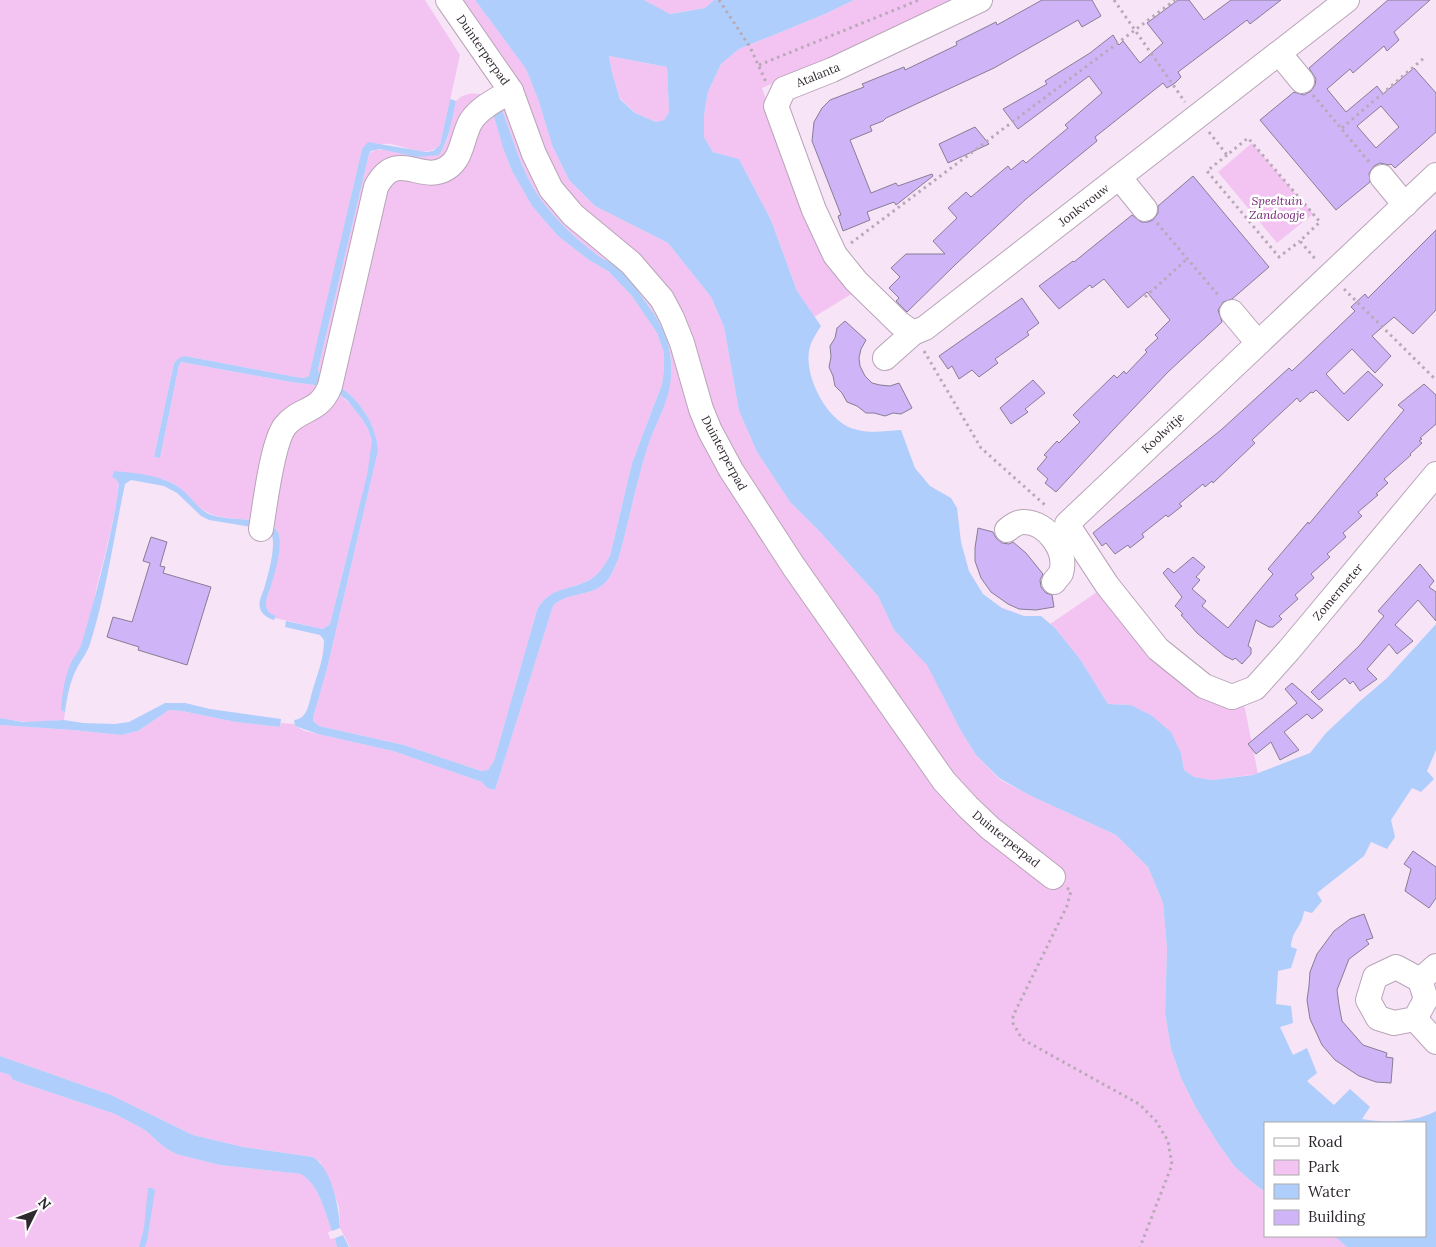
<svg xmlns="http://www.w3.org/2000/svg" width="1436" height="1247" viewBox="0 0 1436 1247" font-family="Lora,serif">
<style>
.green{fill:#f3c4f1}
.water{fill:#b0cefb;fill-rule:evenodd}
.building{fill:#cfb5f7;stroke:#867e94;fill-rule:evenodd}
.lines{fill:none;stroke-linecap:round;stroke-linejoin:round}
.minor-casing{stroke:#b8a5b8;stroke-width:26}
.path{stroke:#b8a9b8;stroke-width:3;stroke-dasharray:2.5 4;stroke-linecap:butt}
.minor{stroke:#fff;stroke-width:24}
.labels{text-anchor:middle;stroke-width:5;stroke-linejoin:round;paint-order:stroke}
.street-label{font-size:12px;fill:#2f282f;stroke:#fff}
.park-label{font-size:12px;font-style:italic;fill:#762677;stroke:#fff}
</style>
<rect width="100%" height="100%" fill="#f8e4f7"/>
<g class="green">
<path d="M0,0H425L460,55L440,145C427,159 406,146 390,144C381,143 371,147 362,149L310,376L304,378L296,377L185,356L174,363L154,457L160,458L179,365L181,362L291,382L322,386L318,369L369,154C379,143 402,155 415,156C424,157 434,152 442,150L447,140L456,101C465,92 475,92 487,96L451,159L393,164L326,383L297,411L258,521C245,519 220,519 209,513C197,508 190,496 180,488C161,473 137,478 116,479L119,484C114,520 105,555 96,590C92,610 87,640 75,657L61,710L65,712L64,720C56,720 48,721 40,722C27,723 13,720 0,718Z"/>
<path d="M453,0H475L526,69L538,99L552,145L569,180L595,206L668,243L711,297L724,327L739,411L757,452L790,502L821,533L878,596L894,630L927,664L961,731L976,755L999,779L1029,795L1116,835L1148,867L1163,903L1167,949L1165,1013L1171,1049L1181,1078L1196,1108L1219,1145L1235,1167L1258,1187L1265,1191V1236H1334L1347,1247H350L340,1228L339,1207L332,1187L320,1162L313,1157L243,1147L193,1135L111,1095L0,1056V725L73,730L121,735L138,731L169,710L182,711L236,722L280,727L281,723L294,724L295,726L305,731L393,751L482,782L487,788L495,790L553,606C566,592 589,597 604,584C611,578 614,568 618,560C629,522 636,483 648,446C656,422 670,399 671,374C673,341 661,323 643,297C636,288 628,276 619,268C612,262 603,260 596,254C576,239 557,221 542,201C520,171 513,137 500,104L506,100L511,102C526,144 538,186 570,217C600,247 638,268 660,305C673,327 681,352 688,377C693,397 697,418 707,436C744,508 793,573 839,639C901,727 956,823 1052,880L1054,872L993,825L971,805L947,778L798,565L734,468L714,429L705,407L686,342L676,316L665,297L650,276L634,260L576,212L555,186L538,153L517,95L512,78L499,57L477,35Z"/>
<polygon points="644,0 714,0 705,8 669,14"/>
<polygon points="854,0 975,0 762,88 806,209 858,290 814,317 797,291 771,220 739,159 713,152 704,137 704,115 708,92 721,64 739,49 825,14"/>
<polygon points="609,56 667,67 669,112 664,120 656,122 635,113 620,98 612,72"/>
<path d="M492,110L503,148L512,171L532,206L558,236L589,260L608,271L632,296L657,333L664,353V369L662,384L632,463L610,556C606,562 602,570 596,575C578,591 550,584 537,610L494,761L488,770L481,771L404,745L319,726L313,721V718L327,669L378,451C377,425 358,395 334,384L384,181L429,177Z"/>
<polygon points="1252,143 1313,214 1277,243 1218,172"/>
<path d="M333,390C348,399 369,423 372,441C374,458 365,484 361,501C350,542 340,583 330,624L323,629L275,618V616L270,613L266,608V602L273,578L278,554L273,527L280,448Z"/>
<polygon points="1103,588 1146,643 1243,699 1258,774 1212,780 1194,777 1184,770 1181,753 1151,715 1131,705 1108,704 1080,659 1055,628 1050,624"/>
<path d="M0,1072L10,1075L13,1080L115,1114L145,1130L164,1147L176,1154L220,1165L301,1174C320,1186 324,1211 332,1231L328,1232L330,1239L335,1238L337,1247H0Z"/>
</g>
<g class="water">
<path d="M475,0H644L670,14L705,8L714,0H854L825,14L739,49L721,64L708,92L704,115V137L713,152L739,159L771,220L797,291L821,326C817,332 812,340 810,347C802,374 827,422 854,429C870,434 885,431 901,430L915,468L930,486L951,498L957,508L961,542L969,571L983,594L1002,608L1024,616H1041L1055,628L1080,659L1108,704L1131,705L1151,715L1171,732L1181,753L1184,770L1194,777L1212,780L1253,775L1310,753L1326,733L1359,702L1387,678L1436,624V750L1427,771L1434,779L1421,792L1412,788L1391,820L1395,837L1387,849L1371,842L1364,856L1317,893L1322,901L1312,913L1304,911C1302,928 1292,929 1291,947L1297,949L1291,968L1278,971L1276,1004L1291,1006L1293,1023L1280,1027L1293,1055L1307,1048L1317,1073L1307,1081L1334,1105L1350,1089L1370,1107L1362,1119C1387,1123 1413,1123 1436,1111V1247H1347L1334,1236H1425V1123H1265V1191L1258,1187L1235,1167L1219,1145L1196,1108L1181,1078L1171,1049L1165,1013L1167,949L1163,903L1148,867L1116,835L1029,795L999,778L976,755L961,731L927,665L894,630L878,596L821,533L790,502L757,452L739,411L724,327L711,297L668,243L595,206L569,180L552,145L538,99L526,69ZM609,56L667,67L669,112L664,120L656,122L635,113L620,99L612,72Z"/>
<path d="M450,99L456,101C452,119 449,140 439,155L417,157L380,149L371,151L369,154L318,369L322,386L291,382L181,362L179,365L160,458L154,457L174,363L179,358L185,356L296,377L304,378L309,376L362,149L368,142L426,152L433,151L440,145Z"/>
<path d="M500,104C513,137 520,171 542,201C557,221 576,239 596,254C603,260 612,262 619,268C628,276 636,288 643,298C661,323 673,341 671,374C671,399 656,422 648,446C636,483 629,522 618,560C614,568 611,578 604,584C589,597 566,592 553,606L495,790L487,788L482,782L393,751L318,734L295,726L294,720C309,719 309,700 313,689C318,672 324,658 324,640L320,635L285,627L286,621L323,629L330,624L367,475L372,441L368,429L362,419L347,400L333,390L334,384C358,395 377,425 378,451L327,669L313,718V721L319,726L404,745L481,771L488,770L494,761L537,610C551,583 577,592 596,575C602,570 606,562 610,556L632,463L662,384L664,369V353L657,333L632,296L608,271L589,260L558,236L532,206L512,171L503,148L492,110Z"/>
<path d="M114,471C136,473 162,475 180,488C191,496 197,508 209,514C220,519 245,519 258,521L257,528L209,520L201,516L177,493L164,486L131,480L125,484C114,536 106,594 90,644C87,653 81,660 77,668C70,681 67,697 65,712L61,710C62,695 64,680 70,665C73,657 80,651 82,642C97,591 112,536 119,484L116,479L112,477Z"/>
<path d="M273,527C276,530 279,532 279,536C282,551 275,572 271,586C269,593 264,602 267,609C268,612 272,614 276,616L274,620C268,618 261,614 260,608C258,602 262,594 264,589C268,575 278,542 270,531Z"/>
<polygon points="165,703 185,703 210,709 281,719 280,727 236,722 182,711 169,710 138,731 121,735 73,730 0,725 0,718 23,722 64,720 83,723 115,724 129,722"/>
<path d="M0,1056L111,1095L193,1135L243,1147L313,1157C332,1169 339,1207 340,1228L332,1231C324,1211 320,1186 301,1174L220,1165L176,1154L164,1147L145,1130L115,1114L13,1080L10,1075L0,1072Z"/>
<polygon points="148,1188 153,1188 155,1191 147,1241 145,1247 139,1247 144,1228"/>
<polygon points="343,1235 349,1247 350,1247 337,1247 335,1238"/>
</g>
<g class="building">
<polygon points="1042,0 1092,0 1101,16 1082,27 1078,20 994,68 886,118 883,121 870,126 872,131 850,140 871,193 896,183 898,186 932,174 933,176 896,205 894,202 867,212 870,220 843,231 838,216 841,215 812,141 814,122 822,108 830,100 864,87 862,84 904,67 905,70 957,45 956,42 996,22 997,25"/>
<polygon points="1178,0 1189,0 1204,20 1231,0 1281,0 1250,24 1247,20 1178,72 1181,77 1175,83 1167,88 1163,83 1095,137 1097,141 1026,199 956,264 907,312 896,301 899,298 889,288 900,277 891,268 906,254 945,254 933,241 957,218 948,208 966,192 971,197 1008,166 1011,170 1023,160 1026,163 1068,128 1065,125 1102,93 1089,76 1018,129 1003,109 1047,84 1045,81 1090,53 1113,35 1119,45 1123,41 1140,63 1163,43 1147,23"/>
<path d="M1388,0H1430L1394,32L1399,40L1387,51L1384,46L1353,73L1350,69L1327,89L1346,112L1377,86L1383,94L1414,68L1436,93V132L1395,168L1391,164L1389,165L1380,163L1374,166L1369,173L1370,182L1336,210L1260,120L1294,92L1304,95L1311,91L1315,85L1316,79L1309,68ZM1381,106L1399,127L1376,148L1357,126Z"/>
<polygon points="975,127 989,144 948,163 939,144"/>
<polygon points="1193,176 1269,267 1232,299 1223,302 1218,310 1222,322 1168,372 1113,430 1056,492 1045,483 1048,479 1037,469 1047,457 1044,455 1057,441 1059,443 1080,422 1073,415 1114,375 1117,378 1124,371 1126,374 1147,352 1145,350 1158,338 1155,335 1170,320 1147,292 1128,308 1104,279 1092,288 1090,285 1059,309 1039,286 1073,261 1074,262 1132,215 1141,222 1148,222 1153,220 1158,213 1158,206"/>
<polygon points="1436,230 1436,310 1413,334 1394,317 1372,336 1391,356 1375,373 1352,349 1326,374 1344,394 1368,371 1383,385 1348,421 1316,390 1313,393 1311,392 1300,402 1297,398 1252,440 1255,443 1213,483 1212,481 1205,487 1203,484 1179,504 1182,506 1168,517 1166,515 1142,534 1144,537 1130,548 1128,545 1115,554 1106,543 1102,546 1093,533 1221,430 1289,368 1292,371 1355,311 1351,307 1365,294 1368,298"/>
<polygon points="1022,298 1039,323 1027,332 1029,335 995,359 998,363 979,377 972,370 959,379 952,366 948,369 939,356"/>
<polygon points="845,321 866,340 861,349 859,358 860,366 865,376 872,383 880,385 890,386 899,383 912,408 901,414 893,413 885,416 874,413 866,413 857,406 847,402 842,393 835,386 833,376 829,367 831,357 830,346 835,338 837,328"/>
<polygon points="1033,380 1045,393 1025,409 1028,412 1011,424 1000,408"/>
<polygon points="1424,384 1436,395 1436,424 1420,438 1422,439 1419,441 1422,443 1410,454 1411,455 1384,479 1388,483 1376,494 1378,495 1358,512 1362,516 1343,533 1346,537 1327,554 1330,557 1311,574 1314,578 1295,595 1298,599 1279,616 1282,619 1273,627 1269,627 1256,620 1248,646 1251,648 1251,654 1242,664 1235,658 1233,660 1225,656 1197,633 1181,615 1183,614 1175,606 1182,597 1163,573 1168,568 1174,573 1193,557 1205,567 1196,577 1200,580 1192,589 1206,601 1202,606 1228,628 1273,574 1268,569 1308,522 1309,524 1404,410 1398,405"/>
<polygon points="978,528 993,532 996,538 1002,543 1009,544 1013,542 1026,553 1043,574 1040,580 1041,587 1046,593 1052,595 1054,607 1036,610 1019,609 1008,604 991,592 981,578 975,561 975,548"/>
<polygon points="151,537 167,542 160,566 165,567 163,573 211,587 187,665 138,650 139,647 107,637 113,617 132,622 150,563 143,561"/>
<polygon points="1420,564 1434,581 1429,587 1436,592 1436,621 1418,600 1395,625 1413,641 1397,654 1389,644 1367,669 1377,679 1360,691 1353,681 1350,684 1345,678 1319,700 1311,692 1359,646 1384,616 1378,611"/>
<polygon points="1292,683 1323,710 1312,719 1307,714 1284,732 1299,750 1280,760 1271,742 1256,754 1248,744 1297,703 1285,689"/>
<polygon points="1413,851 1436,867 1436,898 1429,908 1405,891 1411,869 1404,864"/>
<polygon points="1364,914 1373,938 1366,940 1369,944 1349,959 1337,990 1339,1005 1342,1021 1363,1045 1387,1053 1386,1057 1393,1058 1391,1083 1376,1082 1359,1076 1335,1060 1322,1045 1310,1019 1307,1000 1309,986 1310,972 1317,954 1334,931 1350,919"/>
</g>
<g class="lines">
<defs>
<g id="minor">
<polyline points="448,0 511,91 534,154 551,189 573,215 631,263 662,299 672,318 682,343 701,409 710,431 731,470 794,567 944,781 968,807 990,828 1053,877"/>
<polyline points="980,0 832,70 784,89 776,106 814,210 835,255 856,281 899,323 913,333 925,328 1347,0"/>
<polyline points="1279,53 1302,81"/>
<polyline points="1436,175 1067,524 1107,585 1158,649 1204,686 1232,697 1255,688 1289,650 1436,474"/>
<polyline points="1119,177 1145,209"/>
<polyline points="1382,177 1405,205"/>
<polyline points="1232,312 1258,343"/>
<polyline points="885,358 913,333"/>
<path d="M261,529C265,505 272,443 285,426C300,407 319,414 330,386L376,187C397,147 421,185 447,168C463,158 462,136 471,121C480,107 498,99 511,91"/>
<path d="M1007,530C1012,526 1017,522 1024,522C1047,522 1068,551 1061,573C1059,576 1056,579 1054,582"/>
<polygon points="1396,967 1420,980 1426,999 1415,1019 1394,1023 1378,1018 1368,1000 1375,977"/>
<polyline points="1420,980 1436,966"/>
<polyline points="1415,1019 1436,1042"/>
</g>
</defs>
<use href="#minor" class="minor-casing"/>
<g class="path">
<polyline points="719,0 750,47 766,82"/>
<polyline points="1114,0 1185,102"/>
<polyline points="759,65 919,0"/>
<polyline points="1313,95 1370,163"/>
<polyline points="1342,128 1424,58"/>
<polyline points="1209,132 1227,155 1248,138 1320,222 1300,241 1317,261"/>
<polyline points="1227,155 1207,171 1279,257 1300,241"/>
<polyline points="1157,223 1219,296"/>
<polyline points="851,243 1175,0"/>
<polyline points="1344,289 1436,380"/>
<polyline points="1145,297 1187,259"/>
<polyline points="924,351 981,448 1045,505"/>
<polyline points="1067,888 1071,891 1067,906 1013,1016 1013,1023 1022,1039 1139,1104 1156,1121 1168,1141 1172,1165 1140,1247"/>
</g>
<use href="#minor" class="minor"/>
</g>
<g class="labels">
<g class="street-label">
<text transform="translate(483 50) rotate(55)" y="4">Duinterperpad</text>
<text transform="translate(818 75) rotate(-22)" y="4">Atalanta</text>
<text transform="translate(1084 205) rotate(-38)" y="4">Jonkvrouw</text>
<text transform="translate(1163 433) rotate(-43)" y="4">Koolwitje</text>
<text transform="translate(724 453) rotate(62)" y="4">Duinterperpad</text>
<text transform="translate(1338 592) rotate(-50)" y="4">Zomermeter</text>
<text transform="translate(1006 839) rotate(39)" y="4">Duinterperpad</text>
</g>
<g class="park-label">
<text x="1277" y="205">Speeltuin<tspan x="1277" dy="14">Zandoogje</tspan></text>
</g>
</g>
<rect x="1264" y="1122" width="162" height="115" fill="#ffffff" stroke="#aca9ac"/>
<rect x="1274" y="1138" width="25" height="8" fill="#ffffff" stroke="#aca9ac"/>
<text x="1308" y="1147" font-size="15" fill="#2f282f">Road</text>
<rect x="1274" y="1160" width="25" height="15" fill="#f3c4f1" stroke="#aca9ac"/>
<text x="1308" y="1172" font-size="15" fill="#2f282f">Park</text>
<rect x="1274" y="1184" width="25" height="15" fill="#b0cefb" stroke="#aca9ac"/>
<text x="1308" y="1197" font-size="15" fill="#2f282f">Water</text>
<rect x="1274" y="1210" width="25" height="15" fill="#cfb5f7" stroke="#aca9ac"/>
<text x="1308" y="1222" font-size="15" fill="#2f282f">Building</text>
<g transform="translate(35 1212) rotate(48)" stroke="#ffffff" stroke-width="4" paint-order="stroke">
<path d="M0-4L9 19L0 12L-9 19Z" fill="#2f282f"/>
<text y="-8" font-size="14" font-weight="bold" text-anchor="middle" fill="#2f282f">N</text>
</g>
</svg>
